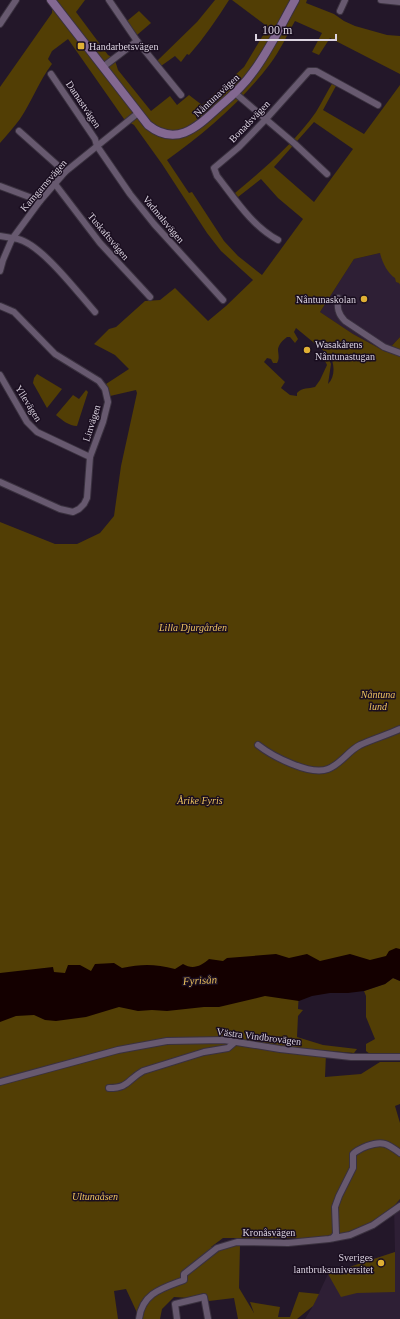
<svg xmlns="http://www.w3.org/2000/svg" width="400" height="1319" viewBox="0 0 400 1319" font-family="'Times New Roman',serif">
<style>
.built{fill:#2e1f35}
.green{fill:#523e05;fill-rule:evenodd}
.water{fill:#140000}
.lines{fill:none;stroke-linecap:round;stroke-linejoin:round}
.street-casing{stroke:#3a313f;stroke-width:8}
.secondary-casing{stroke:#3a313f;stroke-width:10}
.street{stroke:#67596f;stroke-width:6}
.secondary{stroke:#836891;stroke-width:8}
.poi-dot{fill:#e0b034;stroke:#1a0e20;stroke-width:1.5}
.labels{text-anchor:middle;stroke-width:3;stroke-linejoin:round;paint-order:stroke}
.poi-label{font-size:10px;fill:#dbd3e0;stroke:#1a0e20;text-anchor:start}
.street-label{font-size:10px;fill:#dbd3e0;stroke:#1a0e20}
.park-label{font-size:10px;font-style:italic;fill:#eec35f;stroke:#1a0e20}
.water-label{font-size:11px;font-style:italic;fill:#e9be5b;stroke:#1a0e20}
</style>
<rect width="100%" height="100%" fill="#231729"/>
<g class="built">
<polygon points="380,253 396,276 400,285 400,337 386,352 353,334 320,312 354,259"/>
<polygon points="400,1199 400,1319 305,1319 313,1306 328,1274 395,1252 394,1206"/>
</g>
<g class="green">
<path d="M53,0H85L76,12L108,55C115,58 116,63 118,70L151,111L170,96L177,105L189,95L202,105L244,67L268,27L232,0H307L306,3L334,14L344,21L355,26L387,35L400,36V74L330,38L319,55L312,52L322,33L295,21C287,35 280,51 270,64C242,101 205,133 167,160L189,193L192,192L224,241L238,256L262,275L303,219L278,198L261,179L238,197L235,193C263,170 295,142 316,112C322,102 327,92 333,82L337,84L323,110L364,134L400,85V285L399,283L396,282L395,278C388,274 382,262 380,253L354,259L320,312L353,334L386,352L400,337V965L300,974L298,1009L303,1010L298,1016L297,1037L323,1045L357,1049L354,1053L296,1048L326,1054L325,1077L361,1074L380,1062H400V1104L395,1106L400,1123V1199L394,1206L384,1213L372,1224L338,1236L313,1238H223L211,1247L240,1245L239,1288L254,1313L250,1302L280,1307L278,1317H290L299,1292L319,1294L313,1306L297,1319H238L234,1298L209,1301L204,1293L189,1298L174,1297L162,1309L160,1319H140L126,1289L114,1291L118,1319H0V522L55,544H77L100,533L114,516L121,466L137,393L136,390L110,396L106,384L129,369L115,355L94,344L109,329L116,327L145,301L160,300L175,288L208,321L226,306L253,280L221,251L207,233L162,164L134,125L124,119L68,39L52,51L48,59L52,64C39,81 32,101 20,119C14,127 7,135 0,143V87L52,13ZM314,122L353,149L314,202L274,167ZM296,328L330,356C335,365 335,377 328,384L331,364L327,355L320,352L318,353C320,358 325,359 327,365L320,380L315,387C308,389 303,387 297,393V396L290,395L281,388L285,382L264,362L267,358L271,359L273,363H277C280,358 278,354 278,349C279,344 283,340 287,337H290L295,343L298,339L294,332Z"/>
<path d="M215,0H229C217,19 204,38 189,55L187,54L181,62L175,56L161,66L157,61L197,22Z"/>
<polygon points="139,11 151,23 137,35 127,21"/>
<polygon points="37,374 62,389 47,408 33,383 34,378"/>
<path d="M86,390L88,392L77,426C69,426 62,420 56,415L73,395L79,399Z"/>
<polygon points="393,978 400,981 400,1055 370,1054 366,1051 366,1044 375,1039 366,1017 366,996 364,991 385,984"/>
<polygon points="395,1252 395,1292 357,1293 341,1297 328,1274"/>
</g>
<path class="water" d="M396,948L400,949V981L393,978L385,984L364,991L348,993H330L312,996L299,1001L265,996L219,1007H204L167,1011L152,1010L138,1011L119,1007L86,1017L56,1021L45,1020L34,1015L16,1016L0,1022V973L53,967L54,972L65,973L68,965H80L91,971L95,964L114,963L122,968C142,964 155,964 175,969L183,964C193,970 201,966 209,959L223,961L227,958L276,954L289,958L307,954L320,961L350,954L370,960L386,956L389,951Z"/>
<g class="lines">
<defs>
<g id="street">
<polyline points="109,0 137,41 181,95"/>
<polyline points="381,0 400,2"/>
<polyline points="340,11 345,0"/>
<polyline points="0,24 16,0"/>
<polyline points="103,67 137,41"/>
<polyline points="51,74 95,139 97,146 130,194 154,224 223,300"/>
<polyline points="235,93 295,144 327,174"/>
<polyline points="19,131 65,172"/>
<polyline points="55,184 100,243 150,297"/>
<polyline points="0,186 40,201"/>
<path d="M0,236C6,237 12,238 18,239C42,245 78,293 95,312"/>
<path d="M278,240C252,226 235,199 217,176L214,168L239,147L266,119L309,71H316L378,105"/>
<polyline points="0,271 3,260 12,239 40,201 65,172 138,113"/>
<path d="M338,298C337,308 338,314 345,321L384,347L400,353"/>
<polyline points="0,306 14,312 55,354 99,381 105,389 108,402 103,422 90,457 87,498 84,504 79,509 73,512 60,509 0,482"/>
<polyline points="0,375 27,422 37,432 90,457"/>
<path d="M258,745C272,756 310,776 328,769C341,764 348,751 360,745C373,739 387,735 400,729"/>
<polyline points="0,1082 118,1050 167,1041 224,1040 280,1049 351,1057 400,1057"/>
<path d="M109,1088C129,1088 127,1080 143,1071L204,1052L228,1048L235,1042"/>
<path d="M333,1238L336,1234L335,1207L339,1196L353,1168V1154C357,1150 362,1148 367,1146C383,1140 388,1144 400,1153"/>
<path d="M139,1319C142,1293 163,1288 184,1280V1274L217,1248L237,1242L288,1243L329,1239L350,1235L373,1225L400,1206"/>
<polyline points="177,1319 175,1304 204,1297 208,1319"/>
</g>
<path id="secondary" d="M51,0L148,125C177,148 198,126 219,107C232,96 244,85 253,72C269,51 282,23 295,0"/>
</defs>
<use href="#street" class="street-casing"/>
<use href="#secondary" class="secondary-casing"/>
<use href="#street" class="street"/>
<use href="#secondary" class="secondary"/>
</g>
<g class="poi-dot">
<rect x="77" y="42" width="8" height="8" rx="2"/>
<circle cx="364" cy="299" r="4"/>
<circle cx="307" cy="350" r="4"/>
<circle cx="381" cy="1263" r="4"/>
</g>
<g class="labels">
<g class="poi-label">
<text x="89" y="50">Handarbetsvägen</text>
<text x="356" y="303" text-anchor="end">Nåntunaskolan</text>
<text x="315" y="348">Wasakårens<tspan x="315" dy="12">Nåntunastugan</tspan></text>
<text x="373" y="1261" text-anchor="end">Sveriges<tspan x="373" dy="12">lantbruksuniversitet</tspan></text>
</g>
<g class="street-label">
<text transform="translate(216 95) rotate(-43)" y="4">Nåntunavägen</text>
<text transform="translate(84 104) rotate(56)" y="4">Damastvägen</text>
<text transform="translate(249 121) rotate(-46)" y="4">Bonadsvägen</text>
<text transform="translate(43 185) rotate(-49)" y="4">Kamgarnsvägen</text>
<text transform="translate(164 219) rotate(50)" y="4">Vadmalsvägen</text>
<text transform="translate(109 236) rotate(50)" y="4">Tuskaftsvägen</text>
<text transform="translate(29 403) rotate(58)" y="4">Yllevägen</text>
<text transform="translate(91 423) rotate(-72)" y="4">Linvägen</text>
<text transform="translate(259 1036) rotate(7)" y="4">Västra Vindbrovägen</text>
<text x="269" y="1236">Kronåsvägen</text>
</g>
<g class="park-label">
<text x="193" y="631">Lilla Djurgården</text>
<text x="378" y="698">Nåntuna<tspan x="378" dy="12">lund</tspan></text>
<text x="200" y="804">Årike Fyris</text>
<text x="95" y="1200">Ultunaåsen</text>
</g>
<g class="water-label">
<text transform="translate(200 980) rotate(-3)" y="4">Fyrisån</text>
</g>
</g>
<path d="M256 34v6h80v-6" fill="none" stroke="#dbd3e0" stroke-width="2"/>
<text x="262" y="34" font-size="12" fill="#dbd3e0" stroke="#1a0e20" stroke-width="3" paint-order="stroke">100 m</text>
</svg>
